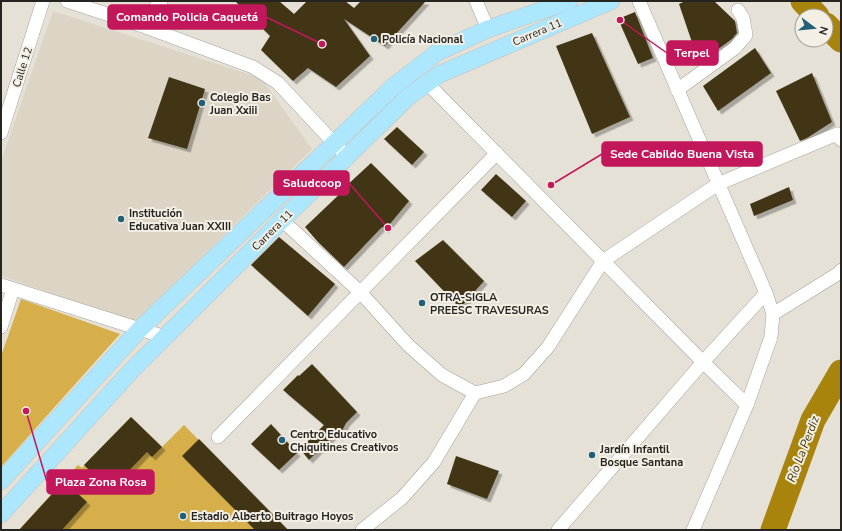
<svg xmlns="http://www.w3.org/2000/svg" width="842" height="531" viewBox="0 0 842 531" font-family="'Nunito Sans',sans-serif">
<style>
.built{fill:#dcd5c5}
.green{fill:#d6af4b}
.lines{fill:none;stroke-linecap:round;stroke-linejoin:round}
.river{stroke:#a9840d;stroke-width:25}
.building{fill:#423616;filter:url(#shadow)}
.minor-casing{stroke:#a7a39a;stroke-width:14}
.major-casing{stroke:#c2c2c1;stroke-width:18}
.minor{stroke:#fff;stroke-width:13}
.major{stroke:#ace7fd;stroke-width:17}
.poi-dot{fill:#216076;stroke:#f3efe5;stroke-width:1.5}
.labels{text-anchor:middle;stroke-width:4;stroke-linejoin:round;paint-order:stroke}
.street-label{font-size:11px;fill:#262421;stroke:#f3efe5}
.poi-label{font-size:11px;font-weight:bold;fill:#262421;stroke:#f3efe5;text-anchor:start}
.water-label{font-size:12px;font-style:italic;fill:#46360b;stroke:#f3efe5}
.leader{fill:none;stroke:#c2185b;stroke-width:1.5}
.callout-dot{fill:#c2185b;stroke:#f3efe5;stroke-width:1.5}
.callout{fill:#c2185b;stroke:#c2185b;stroke-width:1.5}
.callout-label{font-size:12px;text-anchor:middle;font-weight:bold;fill:#fff}
</style>
<defs>
<filter id="shadow"><feDropShadow dx="3.5" dy="3.5" stdDeviation="0" flood-color="#0004"/></filter>
</defs>
<rect width="100%" height="100%" fill="#e5e1d7"/>
<polygon class="built" points="53,11 261,78 312,149 135,322 1,276 1,161"/>
<g class="green">
<polygon points="21,299 120,334 1,467 1,356"/>
<polygon points="131,417 162,447 184,425 288,530 19,530 78,465 82,468"/>
</g>
<g class="lines">
<g class="river">
<polyline points="803,1 817,16"/>
<polyline points="826,25 841,40"/>
<polyline points="773,530 813,420 841,372"/>
</g>
</g>
<g class="building">
<polygon points="235,1 279,1 294,14 307,1 345,1 354,8 361,1 426,1 385,46 344,19 370,56 336,87 308,68 293,81 261,50 270,36"/>
<polygon points="685,1 714,1 735,21 737,33 732,39 699,63 679,4"/>
<polygon points="635,12 653,58 638,64 618,19"/>
<polygon points="592,33 630,117 592,134 556,46"/>
<polygon points="755,48 771,73 718,111 703,86"/>
<polygon points="812,73 832,122 807,138 800,141 776,91"/>
<polygon points="169,77 205,89 187,149 148,138"/>
<polygon points="397,127 424,152 412,165 384,139"/>
<polygon points="371,163 409,201 385,230 382,227 344,267 318,242 305,227 346,188 345,187"/>
<polygon points="496,174 526,201 512,217 481,190"/>
<polygon points="789,187 793,200 754,216 750,204"/>
<polygon points="279,237 335,284 308,316 251,265"/>
<polygon points="443,240 484,281 460,308 415,261"/>
<polygon points="312,364 357,412 346,423 339,437 335,434 309,460 300,449 324,425 283,390 298,375 299,376"/>
<polygon points="131,417 162,447 152,457 147,452 120,480 116,476 106,487 84,465"/>
<polygon points="271,424 297,453 279,470 251,444"/>
<polygon points="199,439 288,530 255,530 182,456"/>
<polygon points="456,456 499,471 487,499 447,484"/>
<polygon points="64,481 87,502 62,530 19,530"/>
</g>
<g class="lines">
<defs>
<g id="minor">
<polyline points="67,1 140,25 253,67 278,83 347,157"/>
<polyline points="476,1 488,29"/>
<polyline points="639,1 766,293 773,314 771,337 747,405 693,530"/>
<polyline points="140,25 161,1"/>
<polyline points="427,83 703,362 747,405"/>
<polyline points="677,90 735,48 746,35 743,18 738,10"/>
<polyline points="1,133 43,1"/>
<polyline points="282,220 360,292 408,345 442,375 475,393"/>
<polyline points="1,285 165,337"/>
<polyline points="773,314 839,273 841,270"/>
<polyline points="1,327 13,289"/>
<polyline points="218,437 497,153"/>
<polyline points="362,530 402,498 434,462 475,393 504,386 524,374 548,347 603,261 718,184 837,134 841,140"/>
<polyline points="558,530 703,362 766,293"/>
</g>
<g id="major">
<polyline points="1,481 140,329 394,86 438,52 488,29 569,1"/>
<polyline points="1,514 131,371 282,220 408,97 440,74 611,1"/>
</g>
</defs>
<use href="#minor" class="minor-casing"/>
<use href="#major" class="major-casing"/>
<use href="#minor" class="minor"/>
<use href="#major" class="major"/>
</g>
<g class="poi-dot">
<circle cx="374" cy="39" r="4"/>
<circle cx="202" cy="103" r="4"/>
<circle cx="121" cy="219" r="4"/>
<circle cx="422" cy="303" r="4"/>
<circle cx="282" cy="440" r="4"/>
<circle cx="592" cy="455" r="4"/>
<circle cx="183" cy="516" r="4"/>
</g>
<g class="labels">
<g class="street-label">
<text transform="translate(537 32) rotate(-23)" y="4">Carrera 11</text>
<text transform="translate(22 67) rotate(-72)" y="4">Calle 12</text>
<text transform="translate(272 230) rotate(-45)" y="4">Carrera 11</text>
</g>
<g class="poi-label">
<text x="382" y="43">Policía Nacional</text>
<text x="210" y="101">Colegio Bas<tspan x="210" dy="13">Juan Xxiii</tspan></text>
<text x="129" y="217">Institución<tspan x="129" dy="13">Educativa Juan XXIII</tspan></text>
<text x="430" y="301">OTRA-SIGLA<tspan x="430" dy="13">PREESC TRAVESURAS</tspan></text>
<text x="290" y="438">Centro Educativo<tspan x="290" dy="13">Chiquitines Creativos</tspan></text>
<text x="600" y="453">Jardín Infantil<tspan x="600" dy="13">Bosque Santana</tspan></text>
<text x="191" y="520">Estadio Alberto Buitrago Hoyos</text>
</g>
<g class="water-label">
<text transform="translate(803 449) rotate(-69)" y="4">Río La Perdiz</text>
</g>
</g>
<path class="leader" d="M322 44L266 17M620 20L667 53M551 185L602 154M388 228L349 183M26 411L47 482"/>
<g class="callout-dot">
<circle cx="322" cy="44" r="4"/>
<circle cx="620" cy="20" r="4"/>
<circle cx="551" cy="185" r="4"/>
<circle cx="388" cy="228" r="4"/>
<circle cx="26" cy="411" r="4"/>
</g>
<g class="callout">
<rect x="108" y="5" width="158" height="24" rx="4"/>
<rect x="667" y="41" width="51" height="24" rx="4"/>
<rect x="602" y="142" width="160" height="24" rx="4"/>
<rect x="274" y="171" width="75" height="24" rx="4"/>
<rect x="47" y="470" width="107" height="24" rx="4"/>
</g>
<g class="callout-label">
<text x="187" y="21">Comando Policia Caquetá</text>
<text x="692" y="57">Terpel</text>
<text x="682" y="158">Sede Cabildo Buena Vista</text>
<text x="312" y="187">Saludcoop</text>
<text x="101" y="486">Plaza Zona Rosa</text>
</g>
<rect width="842" height="531" fill="none" stroke="#262421" stroke-width="4"/>
<g transform="translate(814 28) rotate(106)"><circle r="19" fill="#f3efe5" stroke="#a19e97"/>
<path d="M0-3L7 15L0 10L-7 15Z" fill="#216076"/>
<text y="-6" font-size="11" font-weight="bold" text-anchor="middle" fill="#262421">N</text>
</g>
</svg>
